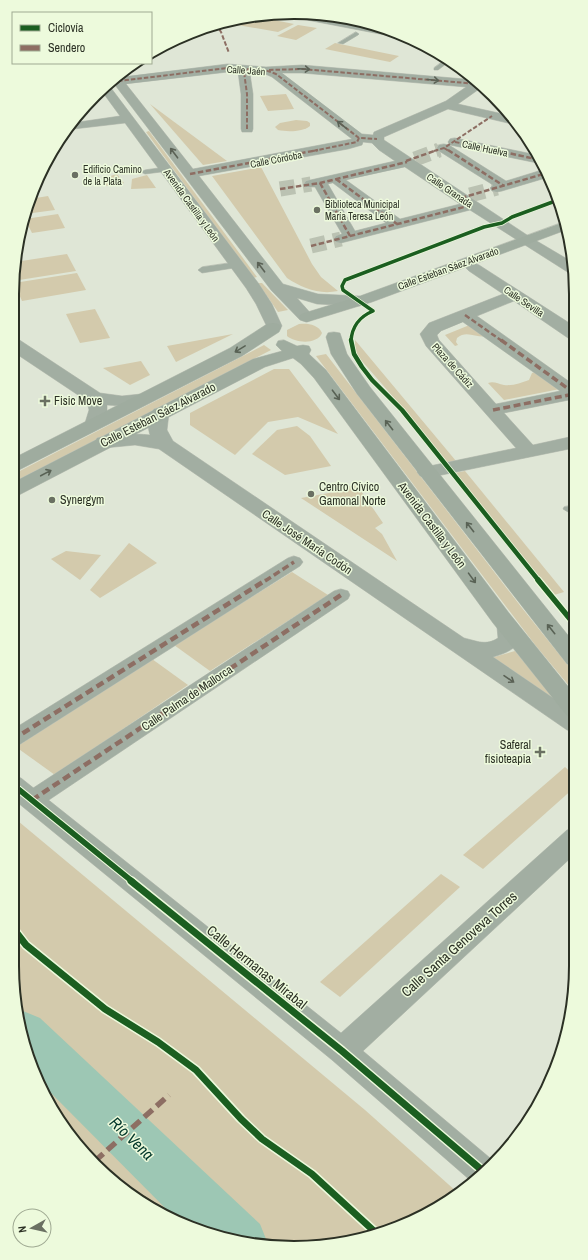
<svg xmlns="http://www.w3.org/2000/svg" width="588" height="1260" viewBox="0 0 588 1260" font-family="'Archivo Narrow',sans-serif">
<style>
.green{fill:#d3caac}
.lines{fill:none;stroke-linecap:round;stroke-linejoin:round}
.river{fill:#9dc7b4;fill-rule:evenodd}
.minor-tunnel-far1{stroke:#bbc2b2;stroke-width:12;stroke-dasharray:12 6;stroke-linecap:butt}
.minor-tunnel{stroke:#bbc2b2;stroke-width:15;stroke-dasharray:15 8;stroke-linecap:butt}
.service-casing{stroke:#bfc4b8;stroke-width:1}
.pedestrian-casing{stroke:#bfc4b8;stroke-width:1}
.minor-casing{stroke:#bfc4b8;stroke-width:1}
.secondary-casing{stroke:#bfc4b8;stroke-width:1}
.service{fill:#a2aea2;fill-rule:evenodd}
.pedestrian{fill:#a2aea2;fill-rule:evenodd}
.minor{fill:#a2aea2;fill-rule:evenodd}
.secondary{fill:#9fac9f;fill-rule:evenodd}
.quiet-far4{stroke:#8d6e63;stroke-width:2;stroke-dasharray:4.5 2;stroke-linecap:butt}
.quiet-far3{stroke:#8d6e63;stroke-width:2.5;stroke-dasharray:5.5 2.5;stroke-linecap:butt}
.quiet-far2{stroke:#8d6e63;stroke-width:3.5;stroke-dasharray:7 3.5;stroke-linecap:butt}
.quiet-far1{stroke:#8d6e63;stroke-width:4.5;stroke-dasharray:8 4.5;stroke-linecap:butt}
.quiet{stroke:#8d6e63;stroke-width:5.5;stroke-dasharray:11 5.5;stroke-linecap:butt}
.cycleway-far4-casing{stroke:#edfadc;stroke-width:4}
.cycleway-far3-casing{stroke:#edfadc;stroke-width:5}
.cycleway-far2-casing{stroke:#edfadc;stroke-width:6}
.cycleway-far1-casing{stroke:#edfadc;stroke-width:8}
.cycleway-casing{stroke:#edfadc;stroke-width:10}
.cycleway-far4{stroke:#1b5e20;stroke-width:2.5}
.cycleway-far3{stroke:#1b5e20;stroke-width:3.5}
.cycleway-far2{stroke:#1b5e20;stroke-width:4.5}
.cycleway-far1{stroke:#1b5e20;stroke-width:5.5}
.cycleway{stroke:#1b5e20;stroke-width:7}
.oneway{stroke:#5b6256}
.oneway2{stroke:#596255}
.poi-dot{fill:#6a7062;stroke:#edfadc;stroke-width:1.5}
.labels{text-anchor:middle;stroke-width:3;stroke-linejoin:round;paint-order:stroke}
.far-street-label{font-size:10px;fill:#2b3024;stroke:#edfadc}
.far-poi-label{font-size:10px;fill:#2b3024;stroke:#edfadc;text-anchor:start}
.poi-label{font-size:12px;fill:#2b3024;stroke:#edfadc;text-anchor:start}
.street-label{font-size:12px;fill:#2b3024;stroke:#edfadc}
.near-street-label{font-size:14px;fill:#2b3024;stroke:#edfadc}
.near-water-label{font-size:16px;font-style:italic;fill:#013629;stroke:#edfadc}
.rim{fill:none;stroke:#2b3024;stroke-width:2}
</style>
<rect width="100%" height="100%" fill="#dfe6d6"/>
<g class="green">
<polygon points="254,16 294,24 278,32 226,23 239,17"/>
<polygon points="298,25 317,28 296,40 277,36"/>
<polygon points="335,43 399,56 390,62 325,49"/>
<polygon points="286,94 294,109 268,111 260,96"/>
<polygon points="150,104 227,161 203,165"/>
<path d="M296,120L307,121L310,123V126C303,132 287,132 278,130L275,127L280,123Z"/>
<polygon points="149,131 257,277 253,278 146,132"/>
<path d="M261,167L312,264L321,277L338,291C319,295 302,288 287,278L212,176Z"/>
<polygon points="117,174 124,183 117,186 107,186 104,183 107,177"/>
<polygon points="147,175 156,188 131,189 132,179"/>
<polygon points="48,196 55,210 25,214 30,199"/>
<polygon points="58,214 65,228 32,233 25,219"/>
<polygon points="67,254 76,271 13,281 15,262"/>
<polygon points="77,273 86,290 22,301 14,283"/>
<polygon points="258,283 262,283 288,310 278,312"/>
<polygon points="95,309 110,338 80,343 66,314"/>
<path d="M299,324C307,323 318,324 322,333C317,345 295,343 287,336V330Z"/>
<path d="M472,324L488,336C477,339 467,329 457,338L456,342L458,345L455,346L445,335Z"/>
<polygon points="233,334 176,362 167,346"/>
<polygon points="355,340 456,461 447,462 409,415 361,360 355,351"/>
<polygon points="264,345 271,350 12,483 12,475"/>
<polygon points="326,354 522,608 575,674 575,693 536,646 316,356"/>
<polygon points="141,361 150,375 130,385 103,368"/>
<polygon points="274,369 289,369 338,434 298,417 268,422 235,455 190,425 190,413"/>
<path d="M537,371L560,389L504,400L488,383C494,381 498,384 504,385C513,386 521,383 529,380L532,373Z"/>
<polygon points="297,426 310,436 331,466 285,475 252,454 277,430"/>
<polygon points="465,471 564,592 554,595 455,473"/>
<polygon points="357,485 383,523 375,528 382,534 397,561 301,498 340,491 339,488"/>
<polygon points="129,543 157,563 100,598 90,590"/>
<polygon points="66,551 101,555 80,580 51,559"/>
<polygon points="292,572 328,595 210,671 174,645"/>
<polygon points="515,651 565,711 487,659"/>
<polygon points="152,659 188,685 55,775 16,747"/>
<polygon points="565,767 575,776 575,787 483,869 463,855"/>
<polygon points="12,816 365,1110 457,1192 419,1219 331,1246 239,1243 186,1226 138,1201 70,1138 27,1057 12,966"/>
<polygon points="441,874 460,887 340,997 320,982"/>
</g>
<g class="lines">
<polygon class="river" points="23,1011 40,1018 260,1224 268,1244 239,1243 182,1225 42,1084 27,1057 20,1013"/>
<polyline class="minor-tunnel-far1" points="436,151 440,150"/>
<g class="minor-tunnel">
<polyline points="415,159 439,150"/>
<polyline points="280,189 311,184"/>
<polyline points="470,195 497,188"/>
<polyline points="311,246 341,239"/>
</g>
<defs>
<g id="service">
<polygon points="356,32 359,34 358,35 343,44 338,43"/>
<polygon points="446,59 450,61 438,70 434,70 434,68"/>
<polygon points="166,167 169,167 169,171 145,174 141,172 145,170"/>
<polygon points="237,262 241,265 240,267 202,273 198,270 202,267"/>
<polygon points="574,505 574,511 568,512 563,509 564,507"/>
</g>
<g id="pedestrian">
<polygon points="294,556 300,558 303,562 300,566 19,745 12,747 12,730 288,558"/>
<polygon points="341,589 348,591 350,595 348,599 40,806 32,808 24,806 21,800 24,794 334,591"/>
</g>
<g id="minor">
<polygon points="294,12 387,29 402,34 410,38 406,39 286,16 281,13"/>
<path d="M228,64L266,67L302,65L476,80L482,87L458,104L512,116L519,124L516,125L448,109L384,137V140L530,237L574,263V275L569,273L470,210L341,243L336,242L334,239L336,236L342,234L315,187H306L304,184L306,181L395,161L379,150L372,143L363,142L362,145L348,149L199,176L283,284L318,294L359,296L365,298L367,301L365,304L359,306L317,304L297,298L314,317L312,320L306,322L300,320L271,290L112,81L119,74L121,77ZM228,72H238L241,94V129L242,132H252L253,129V94L250,74L263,73L272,77L352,139L193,169L126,84ZM282,73H302L466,87L446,101L374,132L373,135L362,134ZM405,167L460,204L400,219L346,180ZM333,183L386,223L355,231L328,184Z"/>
<polygon points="108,84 259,284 272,304 282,326 280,329 274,331 268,329 256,304 246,288 125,123 65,130 72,123 120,116 101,90"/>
<polygon points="455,138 537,155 542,164 450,145 448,142 450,139"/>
<polygon points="444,144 449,145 506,181 545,169 549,177 502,191 497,192 492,191 490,188 493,185 439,151 437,148 439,145"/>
<path d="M474,263L479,265L574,326V339L568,338L514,301L477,316L574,385V399L504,413L533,445L574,436V448L427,478L420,476L417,472L420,468L516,448L426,346L420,334L429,323L503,294L469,271L466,268L469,265ZM463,322L560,391L496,404L439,340L437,335L441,331Z"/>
<path d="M12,338L18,339L100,393L122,396L141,394L147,395L150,399L147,403C134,406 121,406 107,405V413L100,427L94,428L88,427L85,423L89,410L87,401L12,351Z"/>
<path d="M160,408L166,409L169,413L167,430L173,441L464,638C477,641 486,646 498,638L497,627L500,622L508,620L516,622C529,643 511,652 493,657L575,713V732L567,730L159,449L135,445L104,448L97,446L95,442L97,438C115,434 132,433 150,435C147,426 148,417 154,409Z"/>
<polygon points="12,775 21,778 341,1033 567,830 576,827 576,853 363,1051 496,1163 471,1181 332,1060 12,798"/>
</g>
<g id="secondary">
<polygon points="564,222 566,230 372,302 307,322 301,320 299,317 301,314 360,296"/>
<polygon points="273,323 279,324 281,328 279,332 242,356 19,470 12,472 12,459 230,348 267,324"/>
<polygon points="334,332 340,333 347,354 370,387 575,644 575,667 567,664 357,394 331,354 326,337 328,333"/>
<polygon points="284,340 297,346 303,345 309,346 311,350 309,354 326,370 509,613 575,695 575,718 567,716 493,623 314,378 301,364 293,358 265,367 19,495 12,497 12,483 253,359 282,351 276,345 278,341"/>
</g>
</defs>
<use href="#service" class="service-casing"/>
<use href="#pedestrian" class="pedestrian-casing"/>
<use href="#minor" class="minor-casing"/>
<use href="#secondary" class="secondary-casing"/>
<use href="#service" class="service"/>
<use href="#pedestrian" class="pedestrian"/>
<use href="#minor" class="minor"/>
<use href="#secondary" class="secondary"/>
<g class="quiet-far4">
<polyline points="216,24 221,32 229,53"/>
<polyline points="269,70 302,69 478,84"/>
<polyline points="118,81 228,68 265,70 276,74 359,138 377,139"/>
<polyline points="247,129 247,94 244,72 250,69"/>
<polyline points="455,142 500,151"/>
<polyline points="444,148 449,151"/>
<polyline points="313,151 357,142 359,138"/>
<polyline points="434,151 444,148 492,116"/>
</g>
<g class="quiet-far3">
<polyline points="448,150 504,186"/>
<polyline points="495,150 540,160"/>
<polyline points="406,161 437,150"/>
<polyline points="190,174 318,150"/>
<polyline points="336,179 397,224"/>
<polyline points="320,183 350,236"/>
<polyline points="280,189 320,183 407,162"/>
<polyline points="461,198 547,173"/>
<polyline points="311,246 472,205"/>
<polyline points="465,315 502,341"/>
</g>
<g class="quiet-far2">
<polyline points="501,340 574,393"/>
<polyline points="493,410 574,394"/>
<polyline points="265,581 294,562"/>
</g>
<g class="quiet-far1">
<polyline points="12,740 266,580"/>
<polyline points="32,800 341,595"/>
</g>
<polyline class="quiet" points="95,1161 169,1095"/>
<defs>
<polyline id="cycleway-far4" points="300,13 385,28"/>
<path id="cycleway-far3" d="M351,341C352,326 359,317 373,311L343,290L342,286L345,280L484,227L502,223L512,217L558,200"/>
<polyline id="cycleway-far2" points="351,340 354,354 362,367 372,380 402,410 539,581"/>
<g id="cycleway-far1">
<polyline points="538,580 575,625"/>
<polyline points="12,784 133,882"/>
</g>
<g id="cycleway">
<polyline points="131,881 342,1051 484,1172"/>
<polyline points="12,927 26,945 105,1009 158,1042 196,1070 241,1119 262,1139 312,1174 375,1232"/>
</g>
</defs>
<use href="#cycleway-far4" class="cycleway-far4-casing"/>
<use href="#cycleway-far3" class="cycleway-far3-casing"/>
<use href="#cycleway-far2" class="cycleway-far2-casing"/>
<use href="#cycleway-far1" class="cycleway-far1-casing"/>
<use href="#cycleway" class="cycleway-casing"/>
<use href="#cycleway-far4" class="cycleway-far4"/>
<use href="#cycleway-far3" class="cycleway-far3"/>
<use href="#cycleway-far2" class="cycleway-far2"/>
<use href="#cycleway-far1" class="cycleway-far1"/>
<use href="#cycleway" class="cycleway"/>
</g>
<defs><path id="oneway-shaft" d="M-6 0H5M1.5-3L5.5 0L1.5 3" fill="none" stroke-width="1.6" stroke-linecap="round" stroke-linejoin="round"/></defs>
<g class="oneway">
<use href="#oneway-shaft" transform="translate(304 69) rotate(3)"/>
<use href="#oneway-shaft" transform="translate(433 80) rotate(5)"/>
<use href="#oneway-shaft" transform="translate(342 125) rotate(-142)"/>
<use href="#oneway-shaft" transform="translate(174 153) rotate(-127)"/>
<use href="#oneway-shaft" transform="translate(261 267) rotate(-127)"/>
<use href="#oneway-shaft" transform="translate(509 679) rotate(34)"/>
</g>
<g class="oneway2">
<use href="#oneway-shaft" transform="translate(240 349) rotate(149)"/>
<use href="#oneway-shaft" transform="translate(336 395) rotate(53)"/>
<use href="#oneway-shaft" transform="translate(389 425) rotate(-128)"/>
<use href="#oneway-shaft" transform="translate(46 473) rotate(-28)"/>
<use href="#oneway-shaft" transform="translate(470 527) rotate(-128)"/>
<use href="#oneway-shaft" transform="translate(472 578) rotate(54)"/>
<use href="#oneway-shaft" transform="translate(551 629) rotate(-129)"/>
</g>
<g class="poi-dot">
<circle cx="75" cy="175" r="4"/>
<circle cx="317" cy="210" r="4"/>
<path d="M43 395h4v4h4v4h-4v4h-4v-4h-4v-4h4z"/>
<circle cx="311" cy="494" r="4"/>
<circle cx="52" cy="500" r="4"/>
<path d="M538 746h4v4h4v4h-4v4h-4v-4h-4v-4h4z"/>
</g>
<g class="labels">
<g class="far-street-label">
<text transform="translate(246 70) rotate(4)" y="4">Calle Jaén</text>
<text transform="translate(485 148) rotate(12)" y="4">Calle Huelva</text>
<text transform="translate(276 159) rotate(-11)" y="4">Calle Córdoba</text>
<text transform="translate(450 190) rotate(34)" y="4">Calle Granada</text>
<text transform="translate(192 205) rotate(54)" y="4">Avenida Castilla y León</text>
<text transform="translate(448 268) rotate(-20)" y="4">Calle Esteban Sáez Alvarado</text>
<text transform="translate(524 301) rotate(34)" y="4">Calle Sevilla</text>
<text transform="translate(453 365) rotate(48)" y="4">Plaza de Cádiz</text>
</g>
<g class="far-poi-label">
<text x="83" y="173">Edificio Camino<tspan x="83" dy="12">de la Plata</tspan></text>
<text x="325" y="208">Biblioteca Municipal<tspan x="325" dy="12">María Teresa León</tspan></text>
</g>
<g class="poi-label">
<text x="54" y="405">Fisic Move</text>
<text x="319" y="491">Centro Cívico<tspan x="319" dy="14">Gamonal Norte</tspan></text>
<text x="60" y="504">Synergym</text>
<text x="531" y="749" text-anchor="end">Saferal<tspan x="531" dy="14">fisioteapia</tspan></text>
</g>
<g class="street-label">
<text transform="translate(158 415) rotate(-27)" y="4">Calle Esteban Sáez Alvarado</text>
<text transform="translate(432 525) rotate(53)" y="4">Avenida Castilla y León</text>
<text transform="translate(307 542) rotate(34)" y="4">Calle José María Codón</text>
<text transform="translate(187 698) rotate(-34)" y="4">Calle Palma de Mallorca</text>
</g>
<g class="near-street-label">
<text transform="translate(459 944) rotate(-42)" y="5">Calle Santa Genoveva Torres</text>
<text transform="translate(257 967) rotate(39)" y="5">Calle Hermanas Mirabal</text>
</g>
<g class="near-water-label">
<text transform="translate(132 1138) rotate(44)" y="6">Río Vena</text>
</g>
</g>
<path d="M0 0H588V1260H0ZM294 19H294A275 275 0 0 1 569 294V966A275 275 0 0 1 294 1241H294A275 275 0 0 1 19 966V294A275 275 0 0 1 294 19Z" fill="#edfadc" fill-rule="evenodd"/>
<path class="rim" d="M294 19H294A275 275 0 0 1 569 294V966A275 275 0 0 1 294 1241H294A275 275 0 0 1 19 966V294A275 275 0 0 1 294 19Z"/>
<rect x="12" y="12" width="140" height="52" fill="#edfadc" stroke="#9fa992"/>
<rect x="20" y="25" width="20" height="6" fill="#1b5e20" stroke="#9fa992"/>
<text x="48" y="32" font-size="12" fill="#2b3024">Ciclovía</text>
<rect x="20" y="45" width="20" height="6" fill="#8d6e63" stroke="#9fa992"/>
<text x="48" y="52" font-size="12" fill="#2b3024">Sendero</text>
<g transform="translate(32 1228) rotate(262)"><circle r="19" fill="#edfadc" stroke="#9fa992"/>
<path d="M0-3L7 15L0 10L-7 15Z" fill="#6a7062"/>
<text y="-6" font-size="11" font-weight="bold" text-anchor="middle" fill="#2b3024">N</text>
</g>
</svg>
